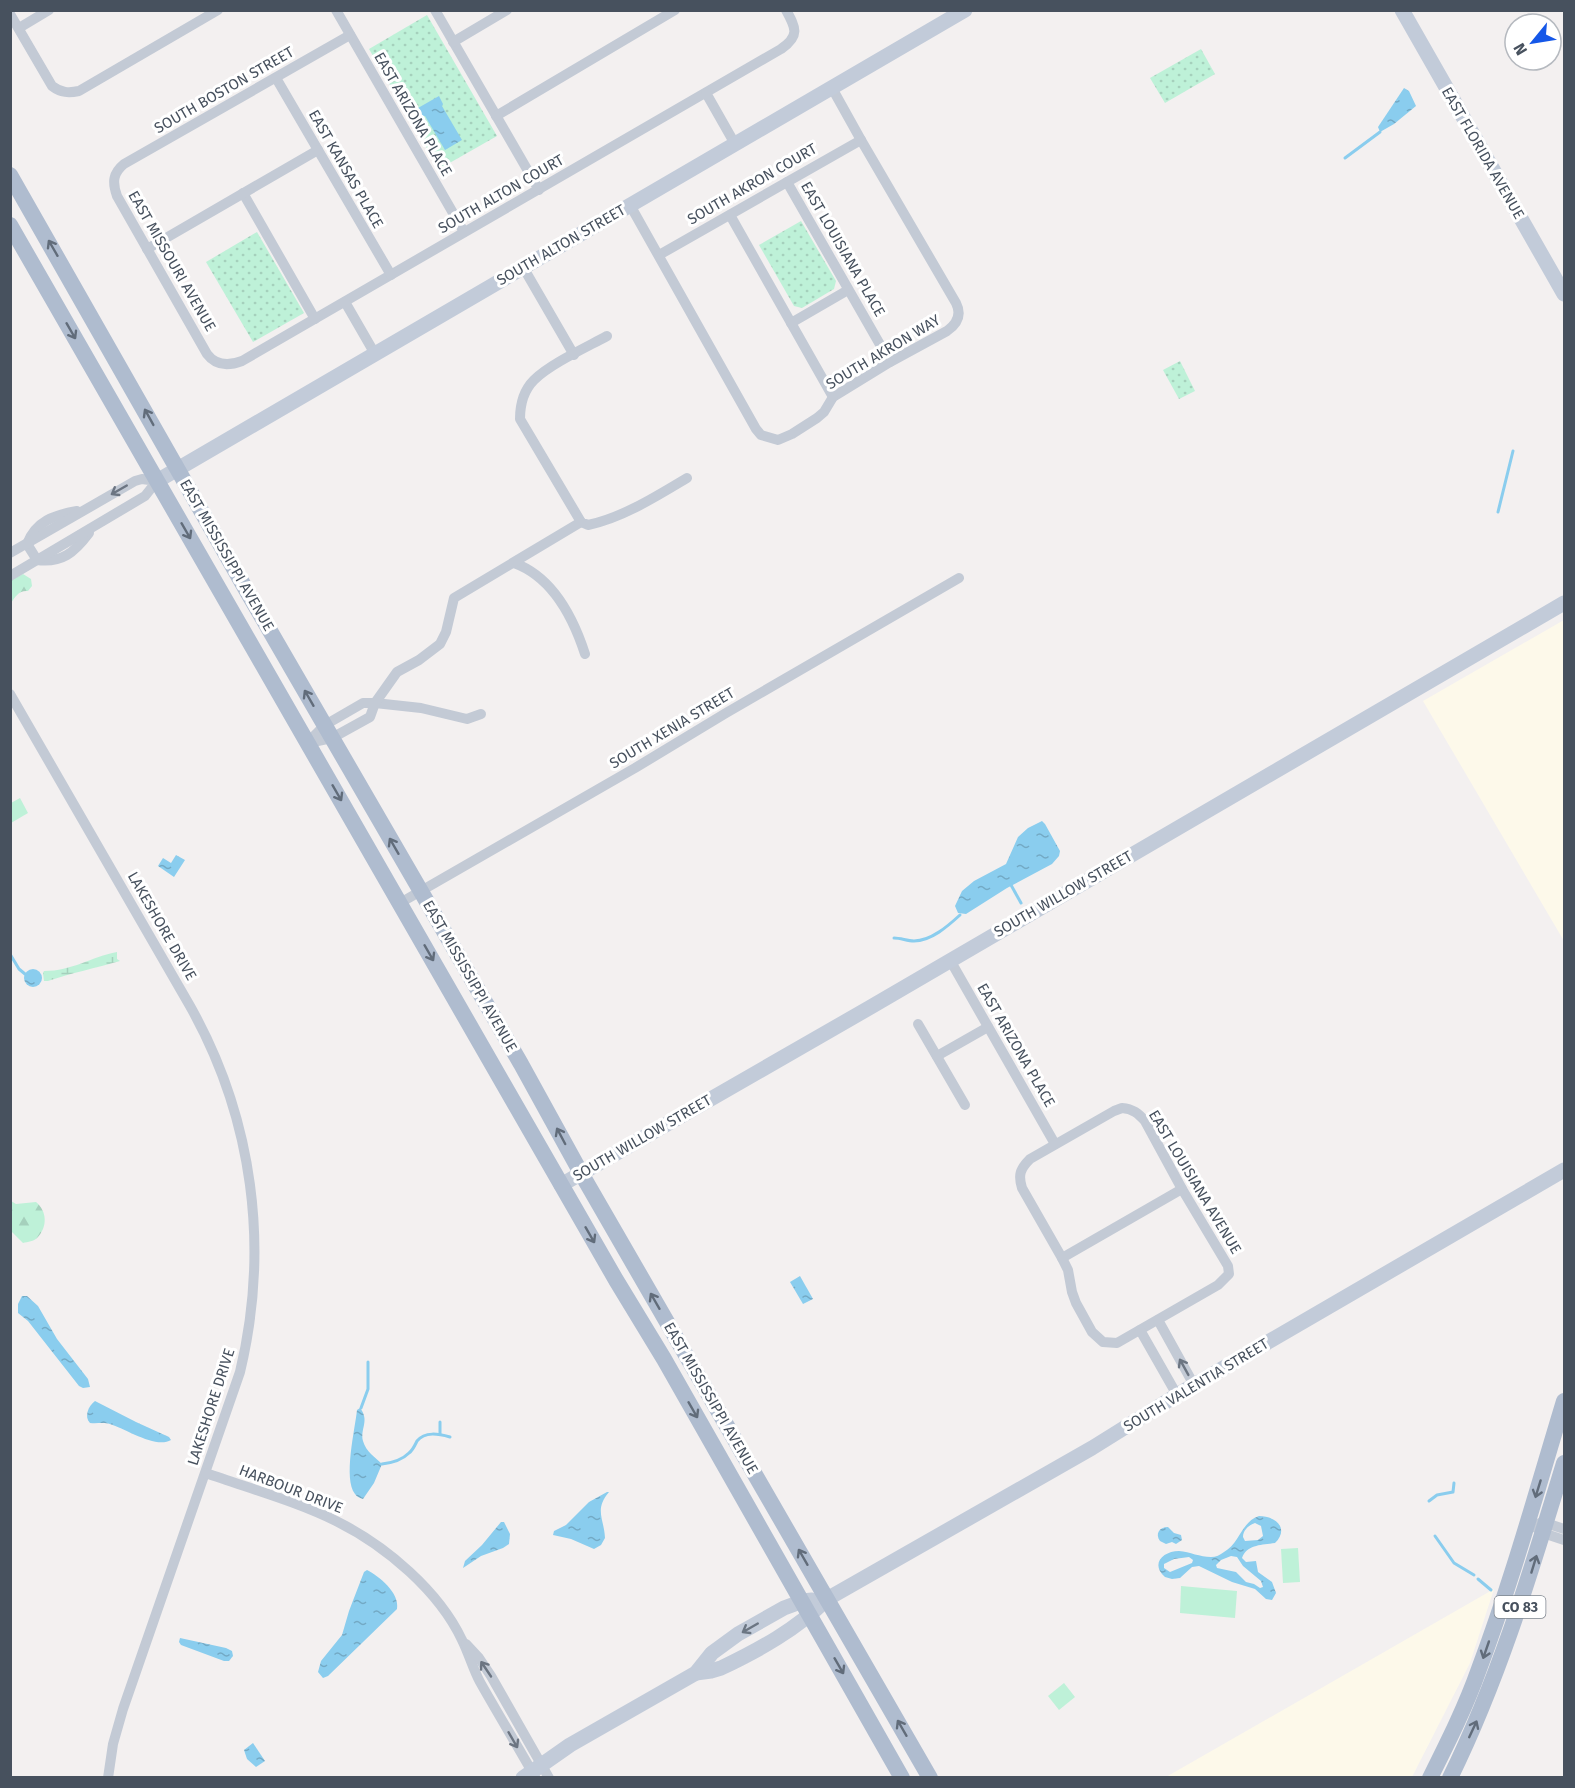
<svg xmlns="http://www.w3.org/2000/svg" width="1575" height="1788" viewBox="0 0 1575 1788" font-family="'Fira Sans',sans-serif">
<style>
.commercial{fill:#fdf9ea}
.grass{fill:#bef1d8}
.forest{fill:url(#forest-firs)}
.wetland{fill:url(#wetland-marsh)}
.park{fill:url(#park-dots)}
.water{fill:url(#water-ripples);fill-rule:evenodd}
.lines{fill:none;stroke-linecap:round;stroke-linejoin:round}
.stream{stroke:#8acdee;stroke-width:3}
.street{stroke:#c3cad5;stroke-width:10}
.secondary{stroke:#c2cbd9;stroke-width:15}
.primary{stroke:#afbccf;stroke-width:16}
.oneway{stroke:#616c7a}
.oneway2{stroke:#6c7582}
.oneway3{stroke:#6c7683}
.labels{text-anchor:middle;stroke-width:6;stroke-linejoin:round;paint-order:stroke}
.shield{fill:#fff;stroke:#7e858e;stroke-width:1.5}
.shield-label{font-size:14px;font-weight:bold;fill:#47515e}
.street-label{font-size:15px;fill:#47515e;stroke:#fff}
</style>
<defs>
<pattern id="forest-firs" width="22" height="20" patternUnits="userSpaceOnUse" patternTransform="scale(1.5)"><rect width="22" height="20" fill="#bef1d8"/><path d="M5 1l3.5 6h-7zM16 11l3.5 6h-7z" fill="#a5d0bc"/></pattern>
<pattern id="wetland-marsh" width="20" height="14" patternUnits="userSpaceOnUse" patternTransform="scale(1.5)"><rect width="20" height="14" fill="#bef1d8"/><path d="M1 5h8M5 5V1M11 12h8M15 12V8" fill="none" stroke="#a5d0bc"/></pattern>
<pattern id="park-dots" width="8" height="8" patternUnits="userSpaceOnUse" patternTransform="scale(1.5)"><rect width="8" height="8" fill="#bef1d8"/><path d="M2 2h.1M6 6h.1" fill="none" stroke="#a5d0bc" stroke-width="1.8" stroke-linecap="round"/></pattern>
<pattern id="water-ripples" width="26" height="14" patternUnits="userSpaceOnUse" patternTransform="scale(1.5)"><rect width="26" height="14" fill="#8acdee"/><path d="M2 4q2-2 4 0t4 0M15 11q2-2 4 0t4 0" fill="none" stroke="#73a9c4"/></pattern>
</defs>
<rect width="100%" height="100%" fill="#f3f0f0"/>
<g class="commercial">
<polygon points="1564,620 1564,941 1423,701"/>
<polygon points="1494,1589 1470,1663 1412,1777 1166,1777"/>
</g>
<g class="grass">
<polygon points="20,798 28,813 11,823 11,803"/>
<polygon points="1298,1548 1300,1582 1283,1583 1281,1549"/>
<polygon points="1181,1586 1237,1591 1235,1618 1180,1613"/>
<polygon points="1064,1683 1075,1697 1059,1710 1048,1696"/>
</g>
<g class="forest">
<path d="M23,574L31,579L32,586L28,591C19,590 15,597 11,603V580Z"/>
<path d="M11,1201L16,1204L36,1202C47,1211 48,1227 37,1238C34,1241 28,1242 23,1243L11,1231Z"/>
</g>
<path class="wetland" d="M117,952V959L120,961C96,968 71,973 48,981H44L43,973L44,971C72,971 91,957 117,952Z"/>
<g class="park">
<polygon points="427,15 497,136 439,169 369,49"/>
<polygon points="1201,49 1215,74 1165,103 1150,78"/>
<polygon points="801,221 836,281 834,289 802,308 794,306 759,245"/>
<polygon points="257,232 304,313 253,342 206,262"/>
<polygon points="1180,361 1195,391 1179,399 1163,370"/>
</g>
<g class="water">
<polygon points="1404,88 1409,91 1416,106 1394,124 1380,132 1378,127"/>
<polygon points="439,96 443,104 442,106 462,140 445,150 425,116 423,116 418,108"/>
<polygon points="1042,821 1045,824 1060,851 1059,856 1052,864 1007,888 966,914 958,913 955,906 962,891 974,881 1006,864 1018,837 1028,828"/>
<polygon points="176,855 185,860 174,877 158,866 163,858 171,863"/>
<circle cx="33" cy="978" r="9"/>
<polygon points="800,1276 813,1299 803,1304 790,1282"/>
<polygon points="22,1296 27,1296 38,1306 57,1339 88,1379 90,1387 83,1388 79,1386 28,1321 18,1313 18,1304"/>
<path d="M95,1401L136,1422L169,1437L171,1440C156,1449 126,1429 110,1424C103,1422 97,1424 90,1423C84,1417 88,1406 95,1401Z"/>
<path d="M360,1408C370,1421 360,1428 363,1441C366,1452 375,1457 382,1464L374,1483L363,1499C360,1498 357,1497 355,1494C343,1479 355,1429 357,1410Z"/>
<path d="M607,1492H609C594,1510 604,1518 605,1538L601,1545L594,1549L571,1539L553,1535L554,1531L566,1525L589,1502Z"/>
<path d="M1259,1516C1275,1516 1290,1528 1275,1543C1262,1545 1247,1544 1242,1558L1246,1562L1256,1561L1258,1572L1272,1582L1276,1593L1272,1600L1266,1599L1255,1589L1232,1582L1199,1566L1192,1567L1180,1578L1172,1579L1165,1577C1150,1564 1163,1551 1179,1551C1190,1552 1200,1557 1211,1557C1216,1557 1220,1555 1224,1552C1240,1543 1241,1522 1259,1516ZM1255,1523L1261,1526L1263,1536L1258,1540L1245,1541L1243,1537C1243,1530 1249,1525 1255,1523ZM1231,1556L1237,1557L1243,1566L1261,1581L1263,1587L1260,1588L1254,1584L1246,1582L1236,1572L1217,1568L1216,1565L1221,1560ZM1189,1557L1193,1560L1192,1563L1170,1572L1164,1568V1564L1174,1559Z"/>
<polygon points="501,1522 504,1522 510,1534 509,1544 503,1548 481,1556 463,1568 465,1561 482,1545"/>
<path d="M1168,1527L1174,1533L1181,1535L1182,1540L1176,1544L1172,1542L1166,1544L1160,1541C1155,1534 1159,1527 1168,1527Z"/>
<path d="M367,1570C379,1576 400,1593 397,1609L328,1676L323,1678L318,1672L321,1661L342,1635L349,1611L364,1572Z"/>
<polygon points="180,1638 226,1648 232,1651 233,1656 229,1661 224,1661 181,1645 179,1642"/>
<polygon points="253,1743 265,1761 256,1767 247,1759 244,1750"/>
</g>
<g class="lines">
<g class="stream">
<polyline points="1345,158 1380,132"/>
<polyline points="1498,512 1513,451"/>
<polyline points="1011,885 1021,903"/>
<path d="M894,938C901,938 907,941 914,941C931,941 948,926 960,915"/>
<polyline points="10,954 19,969 25,974"/>
<polyline points="361,1408 368,1389 368,1362"/>
<polyline points="440,1434 440,1422"/>
<path d="M382,1464C391,1463 402,1460 409,1453C413,1450 415,1445 417,1441C425,1431 439,1434 450,1437"/>
<polyline points="1429,1501 1437,1495 1453,1492 1454,1483"/>
<polyline points="1435,1536 1454,1563 1474,1575"/>
<polyline points="1478,1579 1491,1590"/>
</g>
<g class="street">
<polyline points="336,10 464,232"/>
<polyline points="435,10 539,190"/>
<path d="M10,14L52,86C61,93 69,93 79,91L218,10"/>
<polyline points="19,28 49,10"/>
<path d="M350,35L124,164C113,173 112,182 117,196L207,354C216,366 229,366 242,361L781,49C800,36 796,28 786,10"/>
<polyline points="453,42 507,10"/>
<polyline points="276,78 391,275"/>
<polyline points="706,93 735,144"/>
<polyline points="496,116 675,10"/>
<polyline points="787,182 890,362"/>
<polyline points="243,193 315,319"/>
<path d="M630,205L756,429L761,435L778,440L792,434L817,418L824,412L833,397L890,362L947,331C957,324 962,315 956,303L861,140L832,88"/>
<polyline points="730,215 833,397"/>
<polyline points="147,249 318,150"/>
<polyline points="659,255 861,140"/>
<polyline points="523,267 574,355"/>
<polyline points="345,302 375,354"/>
<polyline points="791,323 848,290"/>
<path d="M607,336C587,347 550,364 534,380C524,390 520,405 520,419L581,522L588,525C622,518 657,496 687,478"/>
<path d="M27,544L37,560C62,563 74,553 89,533"/>
<path d="M27,544C36,521 54,515 77,511"/>
<polyline points="10,553 135,481 142,479 157,481 145,496 10,576"/>
<path d="M514,563C553,577 573,617 585,654"/>
<path d="M10,694L190,1006C253,1118 270,1247 240,1372L123,1709L113,1744L108,1778"/>
<polyline points="308,742 325,725 363,703 375,703 421,708 467,719 481,714"/>
<polyline points="308,743 332,738 370,717 375,703 397,672 419,660 440,644 446,632 454,598 581,522"/>
<polyline points="400,903 635,768 726,713 959,578"/>
<polyline points="950,960 1055,1144"/>
<polyline points="918,1024 965,1105"/>
<polyline points="937,1056 988,1027"/>
<path d="M1122,1108C1133,1109 1138,1113 1145,1121L1182,1189L1228,1266L1229,1274L1218,1285L1117,1343L1103,1342L1092,1332L1076,1303L1072,1292L1068,1270L1062,1258L1022,1188C1018,1175 1020,1169 1030,1159L1114,1111Z"/>
<polyline points="1062,1258 1182,1189"/>
<polyline points="1158,1320 1194,1385"/>
<polyline points="1140,1330 1177,1395"/>
<path d="M206,1473C248,1488 299,1502 338,1522C386,1546 439,1591 462,1640C469,1654 473,1669 480,1682C498,1714 517,1745 535,1777"/>
<polyline points="1528,1522 1543,1533 1564,1540"/>
<polyline points="1540,1523 1546,1523 1564,1529"/>
<polyline points="466,1644 479,1658 491,1676 549,1778"/>
</g>
<g class="secondary">
<polyline points="1402,10 1564,294"/>
<polyline points="157,481 965,10"/>
<polyline points="561,1185 869,1008 1564,603"/>
<path d="M696,1673L711,1671L721,1668C759,1650 797,1629 827,1599L1092,1448L1177,1395L1564,1170"/>
<polyline points="523,1778 570,1745 696,1673 712,1653 738,1634 784,1608 803,1601 812,1600"/>
</g>
<g class="primary">
<polyline points="10,175 248,593 521,1064 581,1173 930,1778"/>
<polyline points="10,225 616,1280 664,1359 902,1778"/>
<path d="M1430,1778C1448,1742 1466,1706 1479,1669C1512,1581 1537,1490 1564,1401"/>
<path d="M1450,1778C1500,1676 1531,1571 1564,1463"/>
</g>
</g>
<defs><path id="oneway-shaft" d="M-6 0H5M1.5-3L5.5 0L1.5 3" fill="none" stroke-width="1.6" stroke-linecap="round" stroke-linejoin="round" transform="scale(1.5)"/></defs>
<g class="oneway">
<use href="#oneway-shaft" transform="translate(53 248) rotate(-120)"/>
<use href="#oneway-shaft" transform="translate(71 331) rotate(60)"/>
<use href="#oneway-shaft" transform="translate(149 417) rotate(-119)"/>
<use href="#oneway-shaft" transform="translate(186 531) rotate(60)"/>
<use href="#oneway-shaft" transform="translate(309 698) rotate(-120)"/>
<use href="#oneway-shaft" transform="translate(337 793) rotate(60)"/>
<use href="#oneway-shaft" transform="translate(394 846) rotate(-120)"/>
<use href="#oneway-shaft" transform="translate(429 953) rotate(60)"/>
<use href="#oneway-shaft" transform="translate(561 1136) rotate(-118)"/>
<use href="#oneway-shaft" transform="translate(590 1235) rotate(60)"/>
<use href="#oneway-shaft" transform="translate(655 1301) rotate(-120)"/>
<use href="#oneway-shaft" transform="translate(693 1410) rotate(60)"/>
<use href="#oneway-shaft" transform="translate(1538 1489) rotate(107)"/>
<use href="#oneway-shaft" transform="translate(803 1557) rotate(-120)"/>
<use href="#oneway-shaft" transform="translate(1534 1564) rotate(-73)"/>
<use href="#oneway-shaft" transform="translate(1486 1650) rotate(109)"/>
<use href="#oneway-shaft" transform="translate(839 1666) rotate(60)"/>
<use href="#oneway-shaft" transform="translate(902 1728) rotate(-120)"/>
<use href="#oneway-shaft" transform="translate(1473 1729) rotate(-65)"/>
</g>
<g class="oneway2">
<use href="#oneway-shaft" transform="translate(119 490) rotate(150)"/>
<use href="#oneway-shaft" transform="translate(1184 1367) rotate(-119)"/>
<use href="#oneway-shaft" transform="translate(486 1669) rotate(-124)"/>
<use href="#oneway-shaft" transform="translate(513 1740) rotate(60)"/>
</g>
<use class="oneway3" href="#oneway-shaft" transform="translate(750 1628) rotate(150)"/>
<g class="labels">
<rect class="shield" x="1494.5" y="1596" width="51" height="22" rx="4.5"/>
<g class="shield-label">
<text x="1520" y="1612">CO 83</text>
</g>
<g class="street-label">
<text transform="translate(224 90) rotate(-30)" y="5">SOUTH BOSTON STREET</text>
<text transform="translate(413 114) rotate(60)" y="5">EAST ARIZONA PLACE</text>
<text transform="translate(1483 153) rotate(60)" y="5">EAST FLORIDA AVENUE</text>
<text transform="translate(346 169) rotate(60)" y="5">EAST KANSAS PLACE</text>
<text transform="translate(752 184) rotate(-30)" y="5">SOUTH AKRON COURT</text>
<text transform="translate(501 194) rotate(-30)" y="5">SOUTH ALTON COURT</text>
<text transform="translate(561 245) rotate(-30)" y="5">SOUTH ALTON STREET</text>
<text transform="translate(843 249) rotate(60)" y="5">EAST LOUISIANA PLACE</text>
<text transform="translate(172 261) rotate(60)" y="5">EAST MISSOURI AVENUE</text>
<text transform="translate(883 352) rotate(-31)" y="5">SOUTH AKRON WAY</text>
<text transform="translate(227 555) rotate(60)" y="5">EAST MISSISSIPPI AVENUE</text>
<text transform="translate(672 728) rotate(-31)" y="5">SOUTH XENIA STREET</text>
<text transform="translate(1063 894) rotate(-30)" y="5">SOUTH WILLOW STREET</text>
<text transform="translate(162 926) rotate(60)" y="5">LAKESHORE DRIVE</text>
<text transform="translate(470 976) rotate(60)" y="5">EAST MISSISSIPPI AVENUE</text>
<text transform="translate(1016 1045) rotate(60)" y="5">EAST ARIZONA PLACE</text>
<text transform="translate(642 1138) rotate(-30)" y="5">SOUTH WILLOW STREET</text>
<text transform="translate(1195 1182) rotate(59)" y="5">EAST LOUISIANA AVENUE</text>
<text transform="translate(1196 1385) rotate(-31)" y="5">SOUTH VALENTIA STREET</text>
<text transform="translate(711 1398) rotate(60)" y="5">EAST MISSISSIPPI AVENUE</text>
<text transform="translate(211 1407) rotate(-72)" y="5">LAKESHORE DRIVE</text>
<text transform="translate(291 1489) rotate(21)" y="5">HARBOUR DRIVE</text>
</g>
</g>
<rect width="1575" height="1788" fill="none" stroke="#47515e" stroke-width="24"/>
<g transform="translate(1533 42) rotate(240)"><circle r="28" fill="#ffffff" stroke="#b5b9bf" stroke-width="1.5"/>
<path d="M0-4.5L10 22L0 15L-10 22Z" fill="#1557e8"/>
<text y="-9" font-size="16" font-weight="bold" text-anchor="middle" fill="#47515e">N</text>
</g>
</svg>
